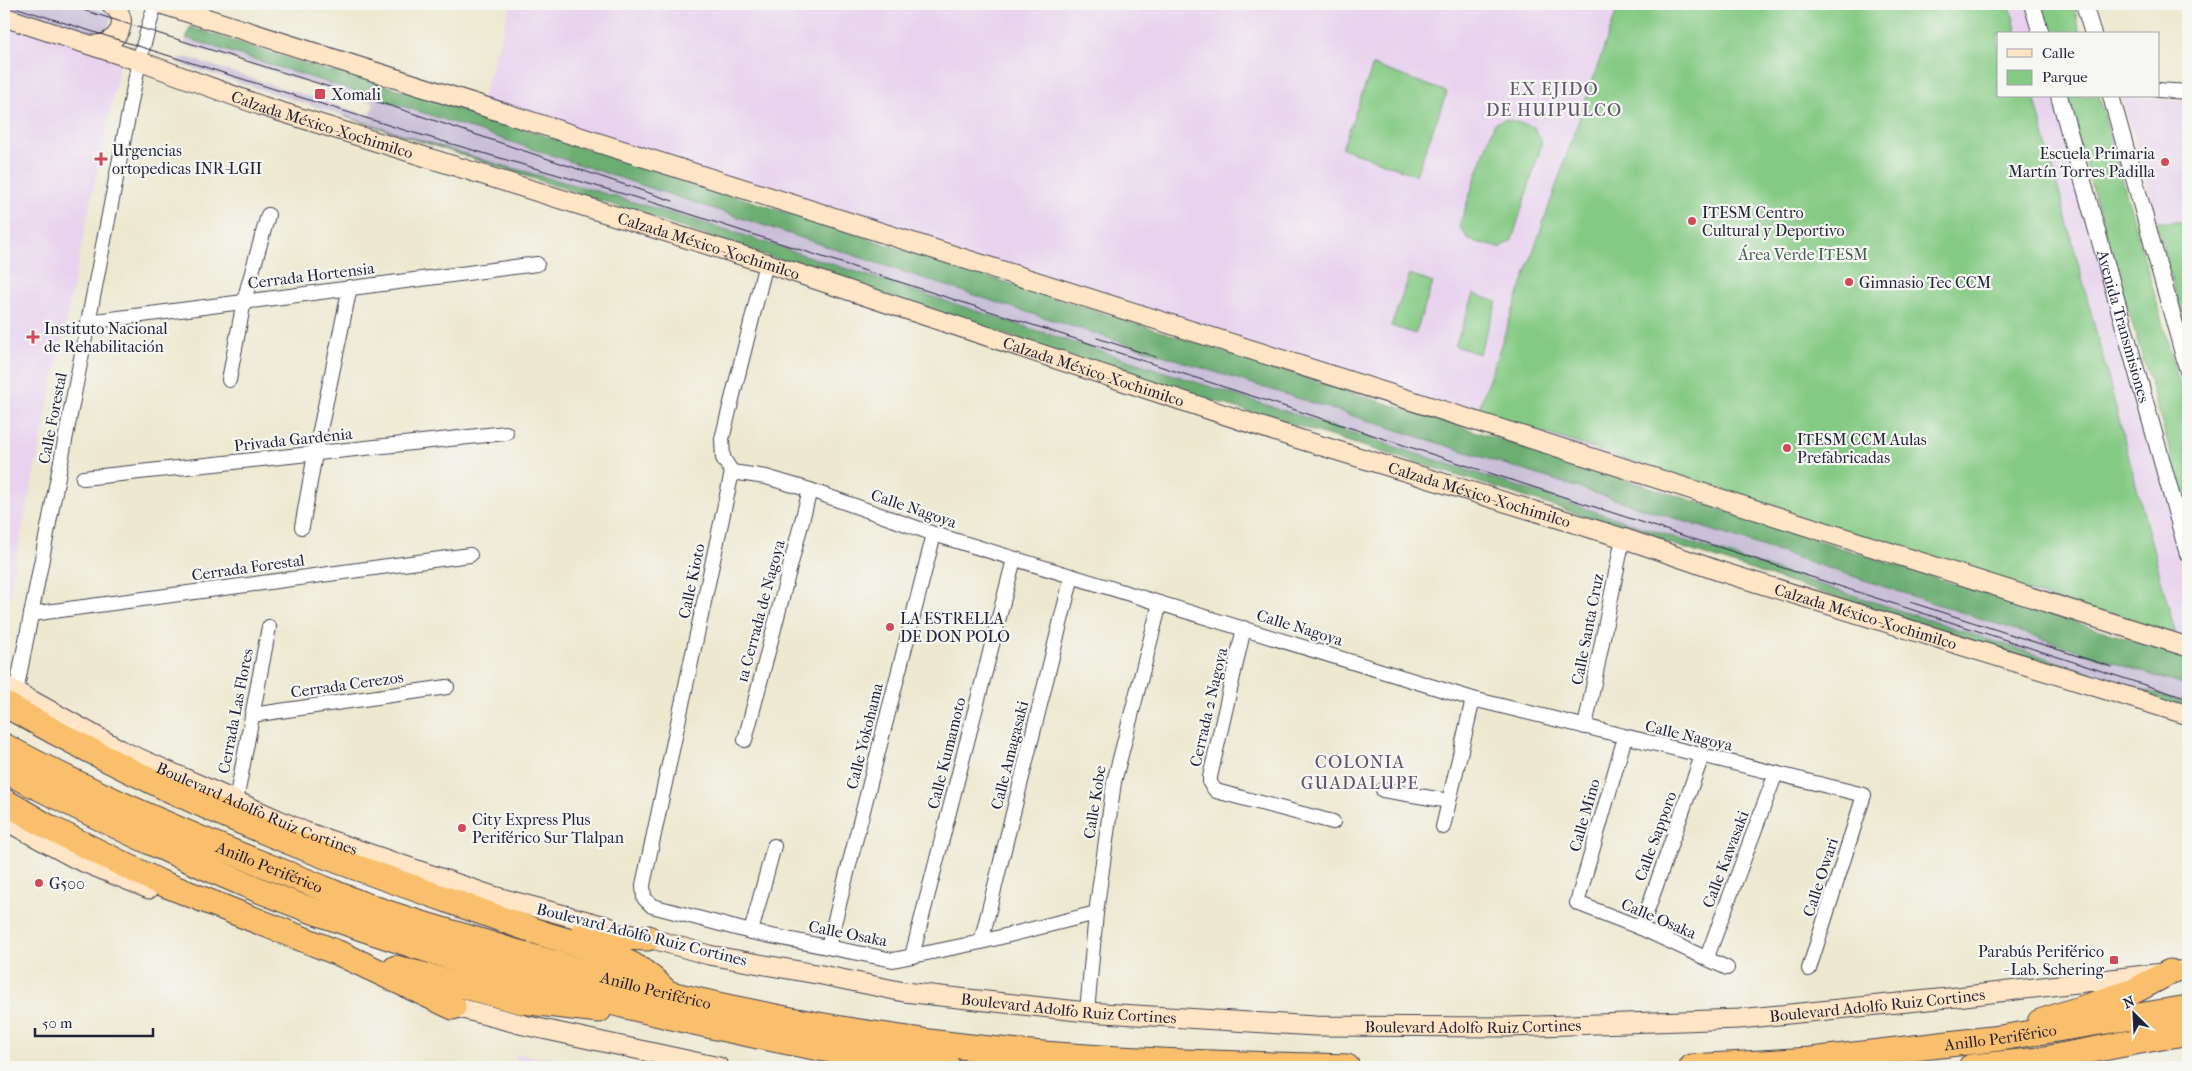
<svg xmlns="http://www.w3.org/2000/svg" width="2192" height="1071" viewBox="0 0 2192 1071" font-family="'IM FELL French Canon',serif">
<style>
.built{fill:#e8d2ee}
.industrial{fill:#c9bfd7}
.green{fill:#85ca84;stroke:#547660}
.forest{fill:#6cae72;stroke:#476856}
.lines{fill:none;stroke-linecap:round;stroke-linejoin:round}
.minor-casing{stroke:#404051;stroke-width:16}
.tertiary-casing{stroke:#404051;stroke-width:18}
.secondary-casing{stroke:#404051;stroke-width:21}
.motorway-casing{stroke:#404051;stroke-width:27}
.minor{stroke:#fff;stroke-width:14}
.tertiary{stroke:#fff;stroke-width:16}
.secondary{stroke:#fde5c5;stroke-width:19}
.motorway{stroke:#f9bf6d;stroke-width:25}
.tram{stroke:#22223b;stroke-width:1}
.poi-dot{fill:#d1495b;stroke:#f6f6f2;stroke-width:2}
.labels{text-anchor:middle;stroke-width:4.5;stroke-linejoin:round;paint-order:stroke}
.poi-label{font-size:16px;fill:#22223b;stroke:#f6f6f2;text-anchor:start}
.street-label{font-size:16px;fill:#22223b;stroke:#f6f6f2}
.park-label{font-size:16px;fill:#455d55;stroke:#f6f6f2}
.neighbourhood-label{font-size:18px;letter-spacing:1px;fill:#60536e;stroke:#f6f6f2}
</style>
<rect width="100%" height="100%" fill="#f6f6f2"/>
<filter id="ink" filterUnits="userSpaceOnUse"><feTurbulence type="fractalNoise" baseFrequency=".02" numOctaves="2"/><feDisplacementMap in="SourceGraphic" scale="10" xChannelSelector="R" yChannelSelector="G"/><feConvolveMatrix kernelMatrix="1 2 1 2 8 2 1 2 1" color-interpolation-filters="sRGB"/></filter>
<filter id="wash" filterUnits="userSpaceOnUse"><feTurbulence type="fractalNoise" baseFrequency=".0096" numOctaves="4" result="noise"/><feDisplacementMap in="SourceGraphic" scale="20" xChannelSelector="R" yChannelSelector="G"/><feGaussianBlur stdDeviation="1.12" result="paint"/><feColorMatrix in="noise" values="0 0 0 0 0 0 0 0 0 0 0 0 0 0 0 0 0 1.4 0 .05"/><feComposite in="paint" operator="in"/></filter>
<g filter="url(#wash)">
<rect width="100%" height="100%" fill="#ede8cf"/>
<g class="built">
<polygon points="511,4 2032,4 2041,34 1998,34 1998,96 2059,96 2188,554 2188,647 480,105"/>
<polygon points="4,22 121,58 4,616"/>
<polygon points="2122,96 2188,102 2188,222 2158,222"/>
<polygon points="516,1054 542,1058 549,1056 551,1067 518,1067"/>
</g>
<g class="industrial">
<polygon points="4,4 80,4 113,14 104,40 4,9"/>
<polygon points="186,38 421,112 1106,337 1749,542 2188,687 2188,704 724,229 593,190 493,163 177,63 180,57 184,59 185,57 370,116 374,103 184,44"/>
</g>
<g class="green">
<polygon points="1619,4 2010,4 2017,34 1998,34 1998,96 2034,96 2177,640 1478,411"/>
<polygon points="2038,4 2073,4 2081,34 2047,34"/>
<polygon points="1373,65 1447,92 1416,175 1342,148"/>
<polygon points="2065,96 2099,96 2188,415 2188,511"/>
<polygon points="1505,119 1534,127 1542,143 1512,240 1500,248 1469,240 1459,226 1494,124"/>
<polygon points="2156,222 2188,222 2188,341"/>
<polygon points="1410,274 1433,283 1415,334 1391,326"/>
<polygon points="1474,294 1497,302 1479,354 1455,346"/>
</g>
<g class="forest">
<polygon points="190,27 329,71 351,74 2188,658 2188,687 1749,542 986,299 421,112 186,38"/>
<path d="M344,116L493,163L593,190L724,229L2188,704V710C1839,601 1494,482 1142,380Z"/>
</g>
</g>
<g filter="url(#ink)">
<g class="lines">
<defs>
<g id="minor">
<polyline points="2158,90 2188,92"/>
<polyline points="766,263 722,439 723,458 732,472 643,885 644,898 652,906 751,932 893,960 981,942 1096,913"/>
<polyline points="88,322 537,264"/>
<polyline points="229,380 244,301 268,215"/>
<polyline points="732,472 766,477 810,490 934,534 1473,699 1864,795 1809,969"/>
<polyline points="83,478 506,433"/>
<polyline points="302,527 315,454 350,287"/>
<polyline points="31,614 470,555"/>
<polyline points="1244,628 1210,777 1210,783 1216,791 1333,822"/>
<polyline points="16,692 139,61 155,4"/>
<polyline points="252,715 447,687"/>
<polyline points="1585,727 1623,538"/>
<polyline points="1625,737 1577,903 1641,928 1727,968"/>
<polyline points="745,740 810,490"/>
<polyline points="1383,790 1449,801"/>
<polyline points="236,801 269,627"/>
<polyline points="1443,827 1473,699"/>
<polyline points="1641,928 1702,756"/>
<polyline points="751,932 774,846"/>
<polyline points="981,942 1072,576"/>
<polyline points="828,947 934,534"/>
<polyline points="912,956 1014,559"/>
<polyline points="1707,957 1776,773"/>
<polyline points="1087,1012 1096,913 1114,782 1160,603"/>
</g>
<g id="tertiary">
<polyline points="2032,4 2041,34"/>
<polyline points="2084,4 2093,34"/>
<path id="s1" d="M2059,96L2188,554"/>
<polyline points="2111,96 2188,371"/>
</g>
<g id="secondary">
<polyline points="161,4 2188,647"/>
<path id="s2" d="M4,17L139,61L262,106L766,263L1289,436L1623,538L1722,572L2188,715"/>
<path d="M93,45C117,46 133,20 111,4"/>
<path id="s3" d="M4,685L123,751L306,832L493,896L609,927"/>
<polyline points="4,820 76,859 149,889"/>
<path id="s4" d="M635,934L709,955L822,975L904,992L1087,1012L1315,1026L1508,1027L1739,1019L1948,998L2188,970"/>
<polyline points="440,1003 524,1025 719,1067"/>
</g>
<g id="motorway">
<path d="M4,704C108,763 216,814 328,857C397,883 466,906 535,931C580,947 629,952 663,989"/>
<path id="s5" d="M4,746C98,797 197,839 298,878C324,888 349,900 376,909C409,921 443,930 476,940C617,984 761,1019 907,1039C1052,1060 1200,1063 1347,1067"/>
<path d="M4,770C105,821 207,872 313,911C477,970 648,1016 819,1048C862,1056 905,1061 948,1067"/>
<polyline points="4,801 50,828 159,882 343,955 453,1007"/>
<polyline points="583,933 613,937 648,938"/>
<polyline points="396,968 521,1001 599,1010"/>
<polyline points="2040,1022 2132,992 2170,972"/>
<path id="s6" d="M1692,1067L1811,1060L2000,1038L2188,1008"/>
<polyline points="1971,1067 2039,1060 2188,1032"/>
</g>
</defs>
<use href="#minor" class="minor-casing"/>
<use href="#tertiary" class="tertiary-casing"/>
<use href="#secondary" class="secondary-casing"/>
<use href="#motorway" class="motorway-casing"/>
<use href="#minor" class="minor"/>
<use href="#tertiary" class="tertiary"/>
<use href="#secondary" class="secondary"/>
<use href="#motorway" class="motorway"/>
<g class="tram">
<polyline points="5,4 404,130 668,207 2188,699"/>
<polyline points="64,4 397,108 673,201"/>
<polyline points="1097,338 1156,357"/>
<polyline points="1910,602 2112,667"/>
</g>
</g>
</g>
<g class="poi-dot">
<rect x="314" y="88" width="12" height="12" rx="2.5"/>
<path d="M98.5 151.5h5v5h5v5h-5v5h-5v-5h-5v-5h5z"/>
<circle cx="2165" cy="162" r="5"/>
<circle cx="1692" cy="221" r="5"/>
<circle cx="1849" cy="282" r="5"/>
<path d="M30.5 329.5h5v5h5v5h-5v5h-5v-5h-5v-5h5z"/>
<circle cx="1787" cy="448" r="5"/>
<circle cx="890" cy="627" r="5"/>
<circle cx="462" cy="828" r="5"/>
<circle cx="39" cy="883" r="5"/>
<rect x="2109" y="955" width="10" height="10" rx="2.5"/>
</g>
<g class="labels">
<g class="poi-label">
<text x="331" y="100">Xomali</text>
<text x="112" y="156">Urgencias<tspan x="112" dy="18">ortopedicas INR-LGII</tspan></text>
<text x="2155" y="159" text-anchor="end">Escuela Primaria<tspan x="2155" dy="18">Martín Torres Padilla</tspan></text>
<text x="1702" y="218">ITESM Centro<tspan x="1702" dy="18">Cultural y Deportivo</tspan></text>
<text x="1859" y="288">Gimnasio Tec CCM</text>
<text x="44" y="334">Instituto Nacional<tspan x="44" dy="18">de Rehabilitación</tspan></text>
<text x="1797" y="445">ITESM CCM Aulas<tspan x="1797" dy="18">Prefabricadas</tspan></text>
<text x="900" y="624">LA ESTRELLA<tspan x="900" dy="18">DE DON POLO</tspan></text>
<text x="472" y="825">City Express Plus<tspan x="472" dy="18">Periférico Sur Tlalpan</tspan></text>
<text x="49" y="889">G500</text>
<text x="2104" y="957" text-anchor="end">Parabús Periférico<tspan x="2104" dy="18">- Lab. Schering</tspan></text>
</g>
<g class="street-label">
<text dy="6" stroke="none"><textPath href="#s2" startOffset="336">Calzada México-Xochimilco</textPath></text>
<text dy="6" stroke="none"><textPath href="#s2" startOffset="741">Calzada México-Xochimilco</textPath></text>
<text transform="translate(311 275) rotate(-7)" y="6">Cerrada Hortensia</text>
<text dy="6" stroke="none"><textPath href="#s1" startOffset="239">Avenida Transmisiones</textPath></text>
<text dy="6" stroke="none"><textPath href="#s2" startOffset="1146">Calzada México-Xochimilco</textPath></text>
<text transform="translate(52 418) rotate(-79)" y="6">Calle Forestal</text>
<text transform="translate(293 439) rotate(-6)" y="6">Privada Gardenia</text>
<text dy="6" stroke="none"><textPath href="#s2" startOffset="1551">Calzada México-Xochimilco</textPath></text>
<text transform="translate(914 508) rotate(19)" y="6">Calle Nagoya</text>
<text transform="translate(248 567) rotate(-8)" y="6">Cerrada Forestal</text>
<text transform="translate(691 581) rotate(-78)" y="6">Calle Kioto</text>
<text transform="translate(760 611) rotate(-75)" y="6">1a Cerrada de Nagoya</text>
<text dy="6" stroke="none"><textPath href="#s2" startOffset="1956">Calzada México-Xochimilco</textPath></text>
<text transform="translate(1300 627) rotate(17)" y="6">Calle Nagoya</text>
<text transform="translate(1587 629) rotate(-79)" y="6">Calle Santa Cruz</text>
<text transform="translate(347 684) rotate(-8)" y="6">Cerrada Cerezos</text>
<text transform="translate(1208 707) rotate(-77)" y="6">Cerrada 2 Nagoya</text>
<text transform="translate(235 711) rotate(-79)" y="6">Cerrada Las Flores</text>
<text transform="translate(1689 735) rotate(13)" y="6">Calle Nagoya</text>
<text transform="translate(864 736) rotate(-76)" y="6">Calle Yokohama</text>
<text transform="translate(946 753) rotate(-76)" y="6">Calle Kumamoto</text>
<text transform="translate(1009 755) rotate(-76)" y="6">Calle Amagasaki</text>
<text transform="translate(1094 802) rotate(-81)" y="6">Calle Kobe</text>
<text dy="6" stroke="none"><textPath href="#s3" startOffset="282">Boulevard Adolfo Ruiz Cortines</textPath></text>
<text transform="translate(1584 815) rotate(-74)" y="6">Calle Mino</text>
<text transform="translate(1655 836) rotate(-70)" y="6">Calle Sapporo</text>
<text transform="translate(1725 859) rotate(-69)" y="6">Calle Kawasaki</text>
<text dy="6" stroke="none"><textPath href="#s5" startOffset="292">Anillo Periférico</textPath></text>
<text transform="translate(1820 877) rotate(-72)" y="6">Calle Owari</text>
<text transform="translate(1659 918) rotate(23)" y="6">Calle Osaka</text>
<text transform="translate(848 933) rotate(11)" y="6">Calle Osaka</text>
<text transform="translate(642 934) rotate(14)" y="6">Boulevard Adolfo Ruiz Cortines</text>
<text dy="6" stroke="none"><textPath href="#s5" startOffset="698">Anillo Periférico</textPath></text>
<text dy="6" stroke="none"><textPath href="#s4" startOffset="1251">Boulevard Adolfo Ruiz Cortines</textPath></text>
<text dy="6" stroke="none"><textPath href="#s4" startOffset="441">Boulevard Adolfo Ruiz Cortines</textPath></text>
<text dy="6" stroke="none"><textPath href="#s4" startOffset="846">Boulevard Adolfo Ruiz Cortines</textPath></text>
<text dy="6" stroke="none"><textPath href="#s6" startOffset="310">Anillo Periférico</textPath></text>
</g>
<g class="park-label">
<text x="1803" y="260">Área Verde ITESM</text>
</g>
<g class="neighbourhood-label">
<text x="1554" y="95">EX EJIDO<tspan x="1554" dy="21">DE HUIPULCO</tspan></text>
<text x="1360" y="768">COLONIA<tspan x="1360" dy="21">GUADALUPE</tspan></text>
</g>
</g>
<rect width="2192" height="1071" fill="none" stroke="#f6f6f2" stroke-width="20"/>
<rect x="1997" y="32" width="162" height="65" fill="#f6f6f2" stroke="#a1a1a9"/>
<rect x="2007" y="49" width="25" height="8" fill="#fde5c5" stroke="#a1a1a9"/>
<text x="2042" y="58" font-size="15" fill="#22223b">Calle</text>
<rect x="2007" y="70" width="25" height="15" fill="#85ca84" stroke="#a1a1a9"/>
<text x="2042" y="82" font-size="15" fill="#22223b">Parque</text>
<g transform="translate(2134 1014) rotate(336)" stroke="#f6f6f2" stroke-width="4" paint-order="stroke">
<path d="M0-4L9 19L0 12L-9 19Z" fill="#22223b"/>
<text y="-8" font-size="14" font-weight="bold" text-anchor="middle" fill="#22223b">N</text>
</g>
<path d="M35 1028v8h118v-8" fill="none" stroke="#22223b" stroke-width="2.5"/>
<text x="42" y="1028" font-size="15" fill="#22223b" stroke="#f6f6f2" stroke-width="4" paint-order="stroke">50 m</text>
</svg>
